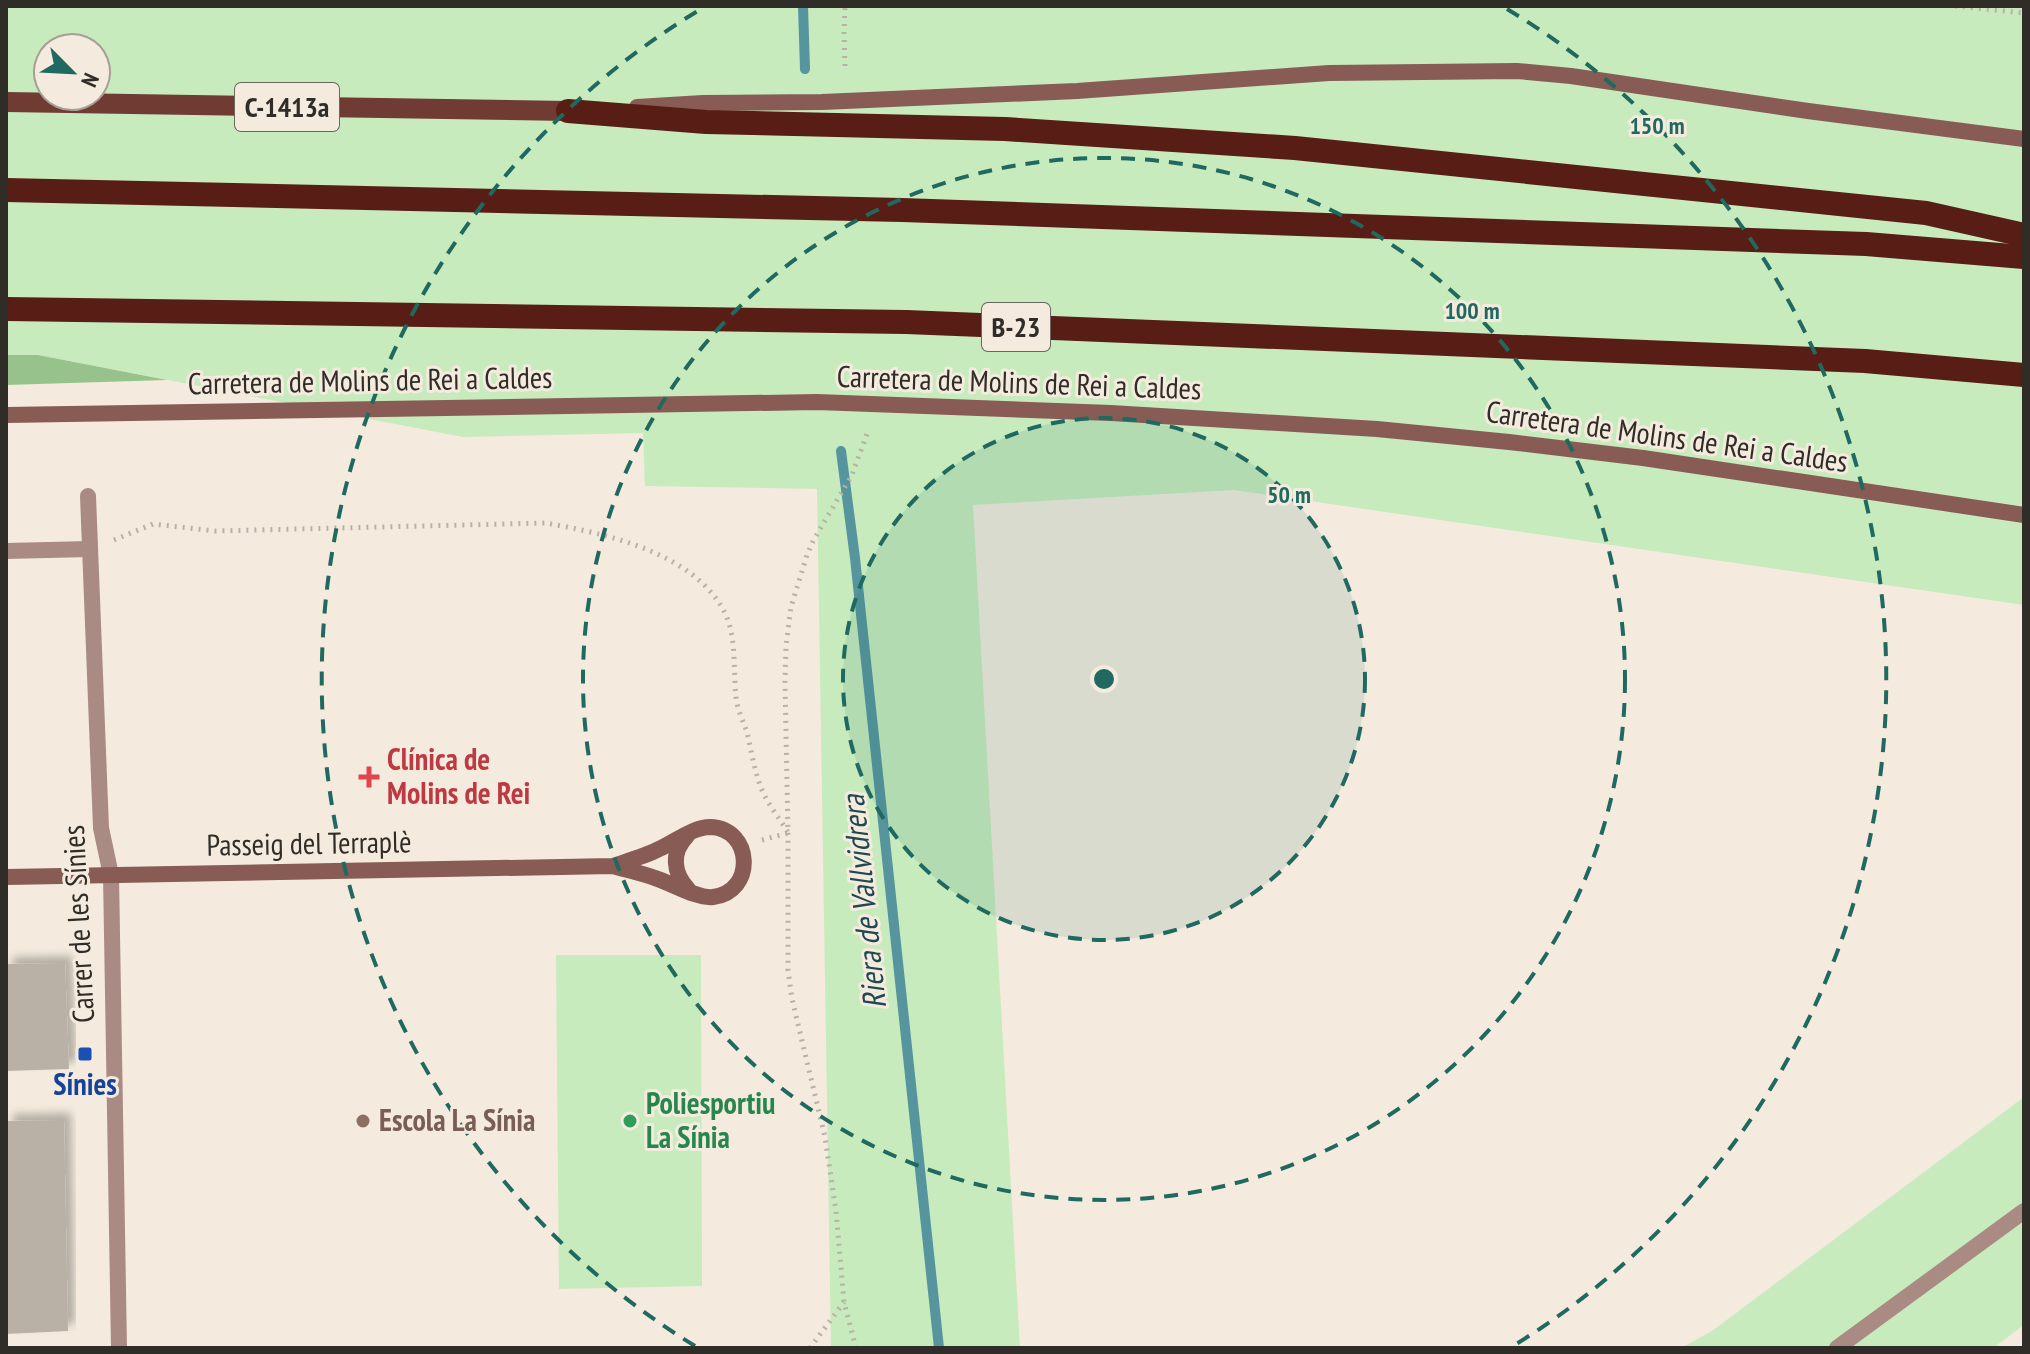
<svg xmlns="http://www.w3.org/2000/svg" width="2030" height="1354" viewBox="0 0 2030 1354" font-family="'PT Sans Narrow',sans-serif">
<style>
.green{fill:#c7ebbd;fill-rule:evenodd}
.forest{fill:#97c28c}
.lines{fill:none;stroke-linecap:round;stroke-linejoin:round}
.stream{stroke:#56949e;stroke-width:10}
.building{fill:#bab1a6;filter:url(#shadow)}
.path{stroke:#b8b1a6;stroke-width:5;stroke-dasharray:2 6;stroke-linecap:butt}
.lane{stroke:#aa8b84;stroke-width:16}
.street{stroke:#aa8b84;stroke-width:16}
.secondary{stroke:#885c54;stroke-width:16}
.primary{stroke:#6f3b32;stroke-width:20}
.highway{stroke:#581d14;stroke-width:24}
.ring{fill:none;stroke:#206960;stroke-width:4;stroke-dasharray:14 10}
.health-dot{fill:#e0444e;stroke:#f4ebde;stroke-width:3}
.transit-dot{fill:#1a4fb4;stroke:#f4ebde;stroke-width:3}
.education-dot{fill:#8d6e63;stroke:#f4ebde;stroke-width:3}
.leisure-dot{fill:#2e9e5b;stroke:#f4ebde;stroke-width:3}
.labels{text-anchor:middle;stroke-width:6;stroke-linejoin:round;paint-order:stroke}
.shield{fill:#f4ebde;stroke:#6b665f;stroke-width:2}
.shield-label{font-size:28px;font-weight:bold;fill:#302d28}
.street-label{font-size:30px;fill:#302d28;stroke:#f4ebde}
.health-label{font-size:30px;font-weight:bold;fill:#be3a42;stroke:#f4ebde;text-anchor:start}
.transit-label{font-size:30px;font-weight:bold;fill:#164399;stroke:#f4ebde}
.leisure-label{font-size:30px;font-weight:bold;fill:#27864d;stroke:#f4ebde;text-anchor:start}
.education-label{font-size:30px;font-weight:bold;fill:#785e54;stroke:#f4ebde;text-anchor:start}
.water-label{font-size:32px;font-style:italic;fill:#1f4850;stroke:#f4ebde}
.centre{fill:#206960;stroke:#f4ebde;stroke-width:4}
.ring-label{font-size:24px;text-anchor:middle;font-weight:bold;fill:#206960;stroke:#f4ebde;stroke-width:6;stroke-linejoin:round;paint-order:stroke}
</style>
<defs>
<filter id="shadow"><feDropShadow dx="7" dy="-7" stdDeviation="4" flood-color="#0004"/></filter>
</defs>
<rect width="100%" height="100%" fill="#f4ebde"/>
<g class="green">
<path d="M6,6H2024V605L1234,490L973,505L1020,1348H831L817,489L645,486L643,433L463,437L38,355H6ZM48,48H96V96H48Z"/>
<polygon points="556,955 701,955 702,1286 559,1289"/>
<polygon points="2024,1097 2024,1325 1993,1348 1681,1348 1712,1331"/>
</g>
<polygon class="forest" points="6,355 38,355 167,380 6,385"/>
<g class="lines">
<g class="stream">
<polyline points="803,6 805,69"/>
<polyline points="841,451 855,558 939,1348"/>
</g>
</g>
<g class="building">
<polygon points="65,963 69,1069 6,1071 6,964"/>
<polygon points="64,1120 68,1331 6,1334 6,1121"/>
</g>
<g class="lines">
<g class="path">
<polyline points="1955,6 2024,13"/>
<polyline points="845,66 844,32 845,6"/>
<path d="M114,540L153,524L215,531L546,523C606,534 694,552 725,613C737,638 733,671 736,697C737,709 743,721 747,732C751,750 754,768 760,785C766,802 779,818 788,832"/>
<polyline points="762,840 788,833"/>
<polyline points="810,1348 844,1302"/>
<polyline points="856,1348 844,1302 836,1211 825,1137 792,999 788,970 788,833 785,681 786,646 791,607 807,555 814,539 852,475 867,434"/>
</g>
<polyline class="lane" points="6,551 90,549"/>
<g class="street">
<polyline points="88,496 101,828 111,875 119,1348"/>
<polyline points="1837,1348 2024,1211"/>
</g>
<g class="secondary">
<polyline points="637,107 703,103 822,102 1077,91 1329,73 1517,71 1571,76 1808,111 2024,139"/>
<polyline points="6,415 817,402 1111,413 1377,429 1509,442 1643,458 2024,515"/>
<path d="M687,836C671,852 673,873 688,889"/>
<path d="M6,877L613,866C627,870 641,873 655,878C671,883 697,899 713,897C756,892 753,828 710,827C693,827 675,842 659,849C645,856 628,861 613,866"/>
</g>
<polyline class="primary" points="6,102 568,111"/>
<g class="highway">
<polyline points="568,111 706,122 1005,129 1295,148 1926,213 2024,235"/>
<polyline points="6,190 902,210 1866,244 2024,257"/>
<polyline points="6,309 906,322 1865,361 2024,375"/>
</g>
</g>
<circle cx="1104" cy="679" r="261" fill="#206960" fill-opacity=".12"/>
<g class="ring">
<circle cx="1104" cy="679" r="261"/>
<circle cx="1104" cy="679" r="521"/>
<path d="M695 1346A782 782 0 0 1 701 9M1507 9A782 782 0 0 1 1513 1346"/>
</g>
<path class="health-dot" d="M365 765h8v8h8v8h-8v8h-8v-8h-8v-8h8z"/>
<rect class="transit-dot" x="77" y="1046" width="16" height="16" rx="4"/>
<circle class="education-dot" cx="363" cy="1121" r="8"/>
<circle class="leisure-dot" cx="630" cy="1121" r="8"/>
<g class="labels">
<g class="shield">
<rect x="235" y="83" width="104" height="48" rx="6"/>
<rect x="982" y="303" width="68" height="48" rx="6"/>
</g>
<g class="shield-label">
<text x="287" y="117">C-1413a</text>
<text x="1016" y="337">B-23</text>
</g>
<g class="street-label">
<text transform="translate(370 381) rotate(-1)" y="10">Carretera de Molins de Rei a Caldes</text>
<text transform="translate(1019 383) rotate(2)" y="10">Carretera de Molins de Rei a Caldes</text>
<text transform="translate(1667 437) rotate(8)" y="10">Carretera de Molins de Rei a Caldes</text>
<text transform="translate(309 844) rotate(-1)" y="10">Passeig del Terraplè</text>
<text transform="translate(79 924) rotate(-93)" y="10">Carrer de les Sínies</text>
</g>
<g class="health-label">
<text x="387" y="770">Clínica de<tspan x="387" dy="34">Molins de Rei</tspan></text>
</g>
<g class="transit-label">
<text x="85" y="1095">Sínies</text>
</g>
<g class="leisure-label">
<text x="646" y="1114">Poliesportiu<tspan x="646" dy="34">La Sínia</tspan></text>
</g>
<g class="education-label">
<text x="379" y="1131">Escola La Sínia</text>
</g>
<g class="water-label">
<text transform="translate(864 902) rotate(-96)" y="11">Riera de Vallvidrera</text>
</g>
</g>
<circle cx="1104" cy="679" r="12" class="centre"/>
<g class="ring-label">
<text x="1657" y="134">150 m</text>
<text x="1472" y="319">100 m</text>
<text x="1289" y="503">50 m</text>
</g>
<rect width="2030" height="1354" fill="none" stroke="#302d28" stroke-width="16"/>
<g transform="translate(72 72) rotate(114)"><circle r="38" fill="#f4ebde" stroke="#a69f95" stroke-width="2"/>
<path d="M0-6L14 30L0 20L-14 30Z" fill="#206960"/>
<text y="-12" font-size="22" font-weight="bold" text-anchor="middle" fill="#302d28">N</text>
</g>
</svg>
